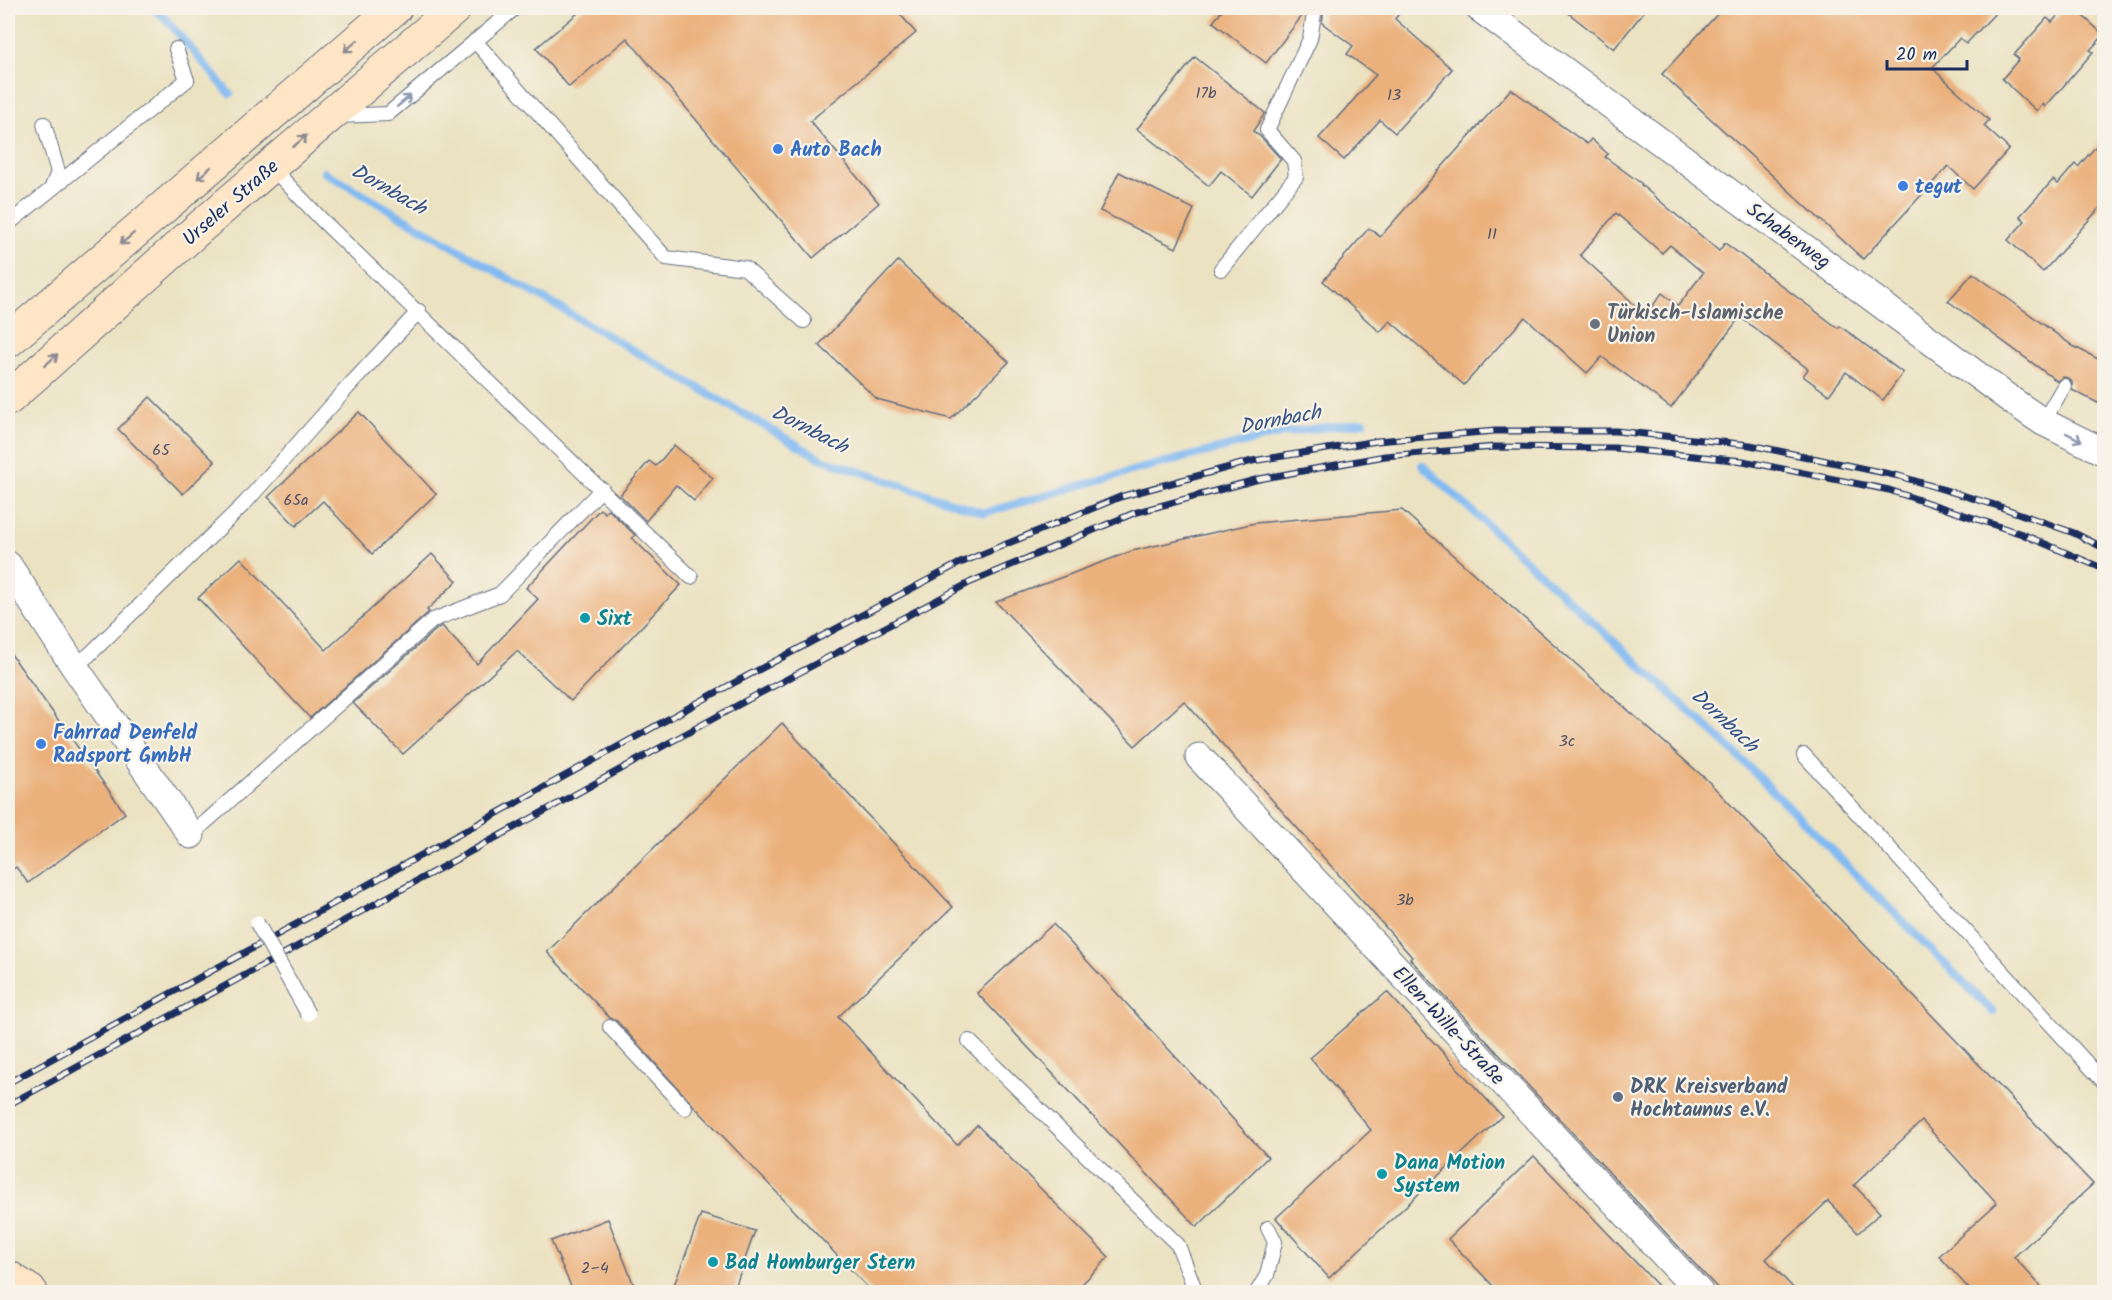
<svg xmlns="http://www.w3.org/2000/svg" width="2112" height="1300" viewBox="0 0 2112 1300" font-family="Kalam,sans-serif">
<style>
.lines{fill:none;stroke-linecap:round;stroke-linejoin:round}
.stream{stroke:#82baf2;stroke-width:8}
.building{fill:#ebb17d;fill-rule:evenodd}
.lane-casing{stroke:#646e81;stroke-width:16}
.street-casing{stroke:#646e81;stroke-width:29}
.secondary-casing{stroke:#646e81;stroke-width:35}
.lane{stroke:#fff;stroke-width:14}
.street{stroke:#fff;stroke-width:27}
.secondary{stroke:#fde5c5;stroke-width:33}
.rail-casing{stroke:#1b2f5e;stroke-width:7}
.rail{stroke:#f7f3e8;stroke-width:4.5;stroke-dasharray:14;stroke-linecap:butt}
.lane-bridge-casing{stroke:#646e81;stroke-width:16;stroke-linecap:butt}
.lane-bridge{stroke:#fff;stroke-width:14}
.oneway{stroke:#8c8a92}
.oneway2{stroke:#8d97ae}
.shop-dot{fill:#3f7fe0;stroke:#f7f3e8;stroke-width:2}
.worship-dot{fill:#6b7280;stroke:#f7f3e8;stroke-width:2}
.culture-dot{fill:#0f9aa8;stroke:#f7f3e8;stroke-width:2}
.service-dot{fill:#5c6f8a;stroke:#f7f3e8;stroke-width:2}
.labels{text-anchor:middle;stroke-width:4.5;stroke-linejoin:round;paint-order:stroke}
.number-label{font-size:16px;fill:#4f5066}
.shop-label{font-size:20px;font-weight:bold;fill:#366cbe;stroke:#f7f3e8;text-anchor:start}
.street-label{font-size:20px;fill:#1b2f5e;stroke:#f7f3e8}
.worship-label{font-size:20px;font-weight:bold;fill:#5b616d;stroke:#f7f3e8;text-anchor:start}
.culture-label{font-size:20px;font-weight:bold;fill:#0d838f;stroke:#f7f3e8;text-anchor:start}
.service-label{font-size:20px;font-weight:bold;fill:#4e5e75;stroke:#f7f3e8;text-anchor:start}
.water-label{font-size:21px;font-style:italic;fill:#355283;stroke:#f7f3e8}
</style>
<rect width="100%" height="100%" fill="#f7f3e8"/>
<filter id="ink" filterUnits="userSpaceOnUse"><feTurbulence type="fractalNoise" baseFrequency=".0167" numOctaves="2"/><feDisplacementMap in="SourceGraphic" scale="12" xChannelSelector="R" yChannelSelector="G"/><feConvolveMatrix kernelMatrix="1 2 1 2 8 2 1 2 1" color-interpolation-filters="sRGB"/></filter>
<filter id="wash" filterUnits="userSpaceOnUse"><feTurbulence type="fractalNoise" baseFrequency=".008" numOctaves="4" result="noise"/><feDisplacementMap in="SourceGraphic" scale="24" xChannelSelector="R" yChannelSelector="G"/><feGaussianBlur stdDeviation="1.35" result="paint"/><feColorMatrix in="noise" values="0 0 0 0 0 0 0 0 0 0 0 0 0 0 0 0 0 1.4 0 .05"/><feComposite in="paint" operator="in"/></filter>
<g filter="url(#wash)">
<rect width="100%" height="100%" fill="#ebe2c1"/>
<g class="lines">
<g class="stream">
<polyline points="153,8 164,17 230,94"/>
<polyline points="324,172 822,459 984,513 1139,469 1283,433 1364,422"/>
<polyline points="1422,465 1731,749 1993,1012"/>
</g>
</g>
<g id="blocks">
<g class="building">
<polygon points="584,8 895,8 916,33 810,121 879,203 813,258 627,38 569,87 536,48"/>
<polygon points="1224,8 1306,8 1305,12 1266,63 1213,22"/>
<polygon points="1324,8 1403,8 1395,19 1452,69 1395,133 1380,120 1344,160 1319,138 1376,75 1347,54 1353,46 1322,23"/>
<polygon points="1562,8 1647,8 1614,49"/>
<polygon points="1723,8 2000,8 1966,44 1960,38 1932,68 1989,120 1984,126 2009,149 1973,189 1948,166 1863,259 1662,74"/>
<polygon points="2065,8 2074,8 2104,35 2090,50 2093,52 2061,89 2045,107 2043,104 2037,111 2002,79 2019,59 2014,55 2047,18 2052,22"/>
<polygon points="1195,57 1265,113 1253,131 1262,138 1281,159 1252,196 1221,171 1209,186 1137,129"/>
<path d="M1511,89L1587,144L1591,139L1608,154L1605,157L1642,184L1641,185L1719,251L1725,243L1838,328L1840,326L1903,373L1883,400L1846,372L1829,395L1803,376L1808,369L1740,317L1671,408L1602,357L1587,373L1525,317L1464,385L1390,321L1380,332L1323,281L1369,228L1380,237ZM1616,213L1662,253L1670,245L1703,273L1678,306L1662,293L1646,315L1580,255Z"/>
<polygon points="2104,137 2104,203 2043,272 2008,240 2025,221 2020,216 2053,180 2058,184 2075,164 2078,167"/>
<polygon points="1119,172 1194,209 1176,248 1100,211"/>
<polygon points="898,261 1009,362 951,419 877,399 819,345"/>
<polygon points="1973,273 2073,346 2104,362 2104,406 2072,390 2072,382 2068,378 2063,377 2057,381 1948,301"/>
<polygon points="150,397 215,462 183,494 118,429"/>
<polygon points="359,412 436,494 372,554 323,501 296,526 268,497"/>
<polygon points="674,445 713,478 694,501 676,485 646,521 620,495 649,461 656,466"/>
<polygon points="600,509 605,513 608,509 635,535 632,538 681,585 571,701 517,651 403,754 353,703 438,628 442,626 477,664 538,599 526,588"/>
<polygon points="1402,510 1708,781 2093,1184 2014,1257 2047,1293 1973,1293 1939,1256 1997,1203 1922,1121 1854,1185 1880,1213 1858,1233 1828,1201 1766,1259 1798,1293 1722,1293 1410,959 1412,957 1184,701 1135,746 996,602 1132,551 1255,523"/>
<polygon points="432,554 457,581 427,610 429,612 310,718 198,598 241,558 326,650"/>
<polygon points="8,650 125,813 28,883 16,867 8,873"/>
<polygon points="782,723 953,907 838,1017 957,1145 977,1125 1109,1257 1073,1293 873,1293 693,1105 617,1021 610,1018 547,952"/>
<polygon points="1053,924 1268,1157 1197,1227 977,993"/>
<polygon points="1387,992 1502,1116 1329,1278 1276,1218 1371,1130 1310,1058"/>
<polygon points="1534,1156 1665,1293 1500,1293 1448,1239"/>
<polygon points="701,1214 755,1231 733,1293 671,1293"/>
<polygon points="608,1219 637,1293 574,1293 551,1241"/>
</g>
</g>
</g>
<g filter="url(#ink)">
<use href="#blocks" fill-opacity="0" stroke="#646e81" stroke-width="1.5"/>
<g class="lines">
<defs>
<g id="lane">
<polyline points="475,41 666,258 745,268 804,321"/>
<polyline points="338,116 388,114 515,8"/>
<polyline points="44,124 58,172 52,187"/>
<polyline points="271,167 323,221 691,577"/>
<polyline points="8,224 187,80 176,49"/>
<polyline points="1221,269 1296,177 1294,161 1267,130 1310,39 1315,8"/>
<polyline points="2043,422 2064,386"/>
<polyline points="74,666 89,655 245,503 348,387 419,311"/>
<polyline points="1804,755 2104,1082"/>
<polyline points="191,835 433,620 500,594 602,489"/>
<polyline points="610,1027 685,1108"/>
<polyline points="969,1041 1178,1245 1196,1292"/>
<polyline points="1257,1292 1267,1275 1275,1242 1268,1228"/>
</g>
<g id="street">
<polyline points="1479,8 2011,400 2043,422 2104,452"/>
<polyline points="8,565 74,666 191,835"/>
<polyline points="1199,757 1699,1292"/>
</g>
<g id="secondary">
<polyline points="8,341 395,8"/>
<polyline points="8,399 198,229 455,8"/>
<polyline points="8,1277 31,1292"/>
</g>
</defs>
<use href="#lane" class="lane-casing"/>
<use href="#street" class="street-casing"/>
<use href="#secondary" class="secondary-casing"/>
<use href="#lane" class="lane"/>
<use href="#street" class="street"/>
<use href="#secondary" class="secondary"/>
<defs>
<g id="rail">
<polyline points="8,1083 728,686 958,564 1120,497 1252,461 1377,441 1495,431 1616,431 1750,445 1899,476 1995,505 2074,533 2104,548"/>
<polyline points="8,1105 749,699 971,582 1134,513 1259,479 1385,456 1495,447 1615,448 1743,461 1889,490 2022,534 2104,569"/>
</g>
</defs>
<use href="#rail" class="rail-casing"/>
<use href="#rail" class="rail"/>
<defs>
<polyline id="lane-bridge" points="257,923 308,1014"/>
</defs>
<use href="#lane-bridge" class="lane-bridge-casing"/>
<use href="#lane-bridge" class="lane-bridge"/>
</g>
<defs><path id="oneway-shaft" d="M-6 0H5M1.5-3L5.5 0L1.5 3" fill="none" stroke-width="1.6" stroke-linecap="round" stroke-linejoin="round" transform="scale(1.5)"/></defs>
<g class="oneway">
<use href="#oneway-shaft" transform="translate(351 46) rotate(139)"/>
<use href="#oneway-shaft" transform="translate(300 141) rotate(-41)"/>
<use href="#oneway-shaft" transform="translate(204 173) rotate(139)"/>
<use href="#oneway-shaft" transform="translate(127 239) rotate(139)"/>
<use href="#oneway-shaft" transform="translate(51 360) rotate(-42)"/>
</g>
<g class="oneway2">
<use href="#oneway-shaft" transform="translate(404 101) rotate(-40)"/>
<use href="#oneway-shaft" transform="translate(2074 437) rotate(27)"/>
</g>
</g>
<g class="shop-dot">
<circle cx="778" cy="149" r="6"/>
<circle cx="1903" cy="186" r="6"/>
<circle cx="41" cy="744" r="6"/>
</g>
<circle class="worship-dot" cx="1595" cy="324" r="6"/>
<g class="culture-dot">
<circle cx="585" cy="618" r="6"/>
<circle cx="1382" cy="1174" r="6"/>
<circle cx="713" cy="1262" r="6"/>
</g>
<circle class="service-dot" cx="1618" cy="1097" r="6"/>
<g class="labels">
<g class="number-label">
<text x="1206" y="98">17b</text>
<text x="1394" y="100">13</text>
<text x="1492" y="239">11</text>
<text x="161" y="455">65</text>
<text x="296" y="505">65a</text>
<text x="1567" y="746">3c</text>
<text x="1405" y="905">3b</text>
<text x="595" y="1273">2–4</text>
</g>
<g class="shop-label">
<text x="790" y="156">Auto Bach</text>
<text x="1915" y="193">tegut</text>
<text x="53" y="739">Fahrrad Denfeld<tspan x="53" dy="23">Radsport GmbH</tspan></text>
</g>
<g class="street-label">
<text transform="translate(230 202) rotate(-41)" y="7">Urseler Straße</text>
<text transform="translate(1789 235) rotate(36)" y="7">Schaberweg</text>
<text transform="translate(1449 1025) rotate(47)" y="7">Ellen-Wille-Straße</text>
</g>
<g class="worship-label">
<text x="1607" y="319">Türkisch-Islamische<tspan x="1607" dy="23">Union</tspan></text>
</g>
<g class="culture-label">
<text x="597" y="625">Sixt</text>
<text x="1394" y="1169">Dana Motion<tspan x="1394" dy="23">System</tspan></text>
<text x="725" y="1269">Bad Homburger Stern</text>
</g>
<g class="service-label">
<text x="1630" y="1093">DRK Kreisverband<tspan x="1630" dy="23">Hochtaunus e.V.</tspan></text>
</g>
<g class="water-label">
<text transform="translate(389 189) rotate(30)" y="7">Dornbach</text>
<text transform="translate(1280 419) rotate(-11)" y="7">Dornbach</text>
<text transform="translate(810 429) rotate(27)" y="7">Dornbach</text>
<text transform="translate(1725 720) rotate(43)" y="7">Dornbach</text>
</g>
</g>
<rect width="2112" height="1300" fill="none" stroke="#f7f3e8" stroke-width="30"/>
<path d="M1887 60v9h80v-9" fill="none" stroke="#1b2f5e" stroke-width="3"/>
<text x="1896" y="60" font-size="18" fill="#1b2f5e" stroke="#f7f3e8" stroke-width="4.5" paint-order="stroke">20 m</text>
</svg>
